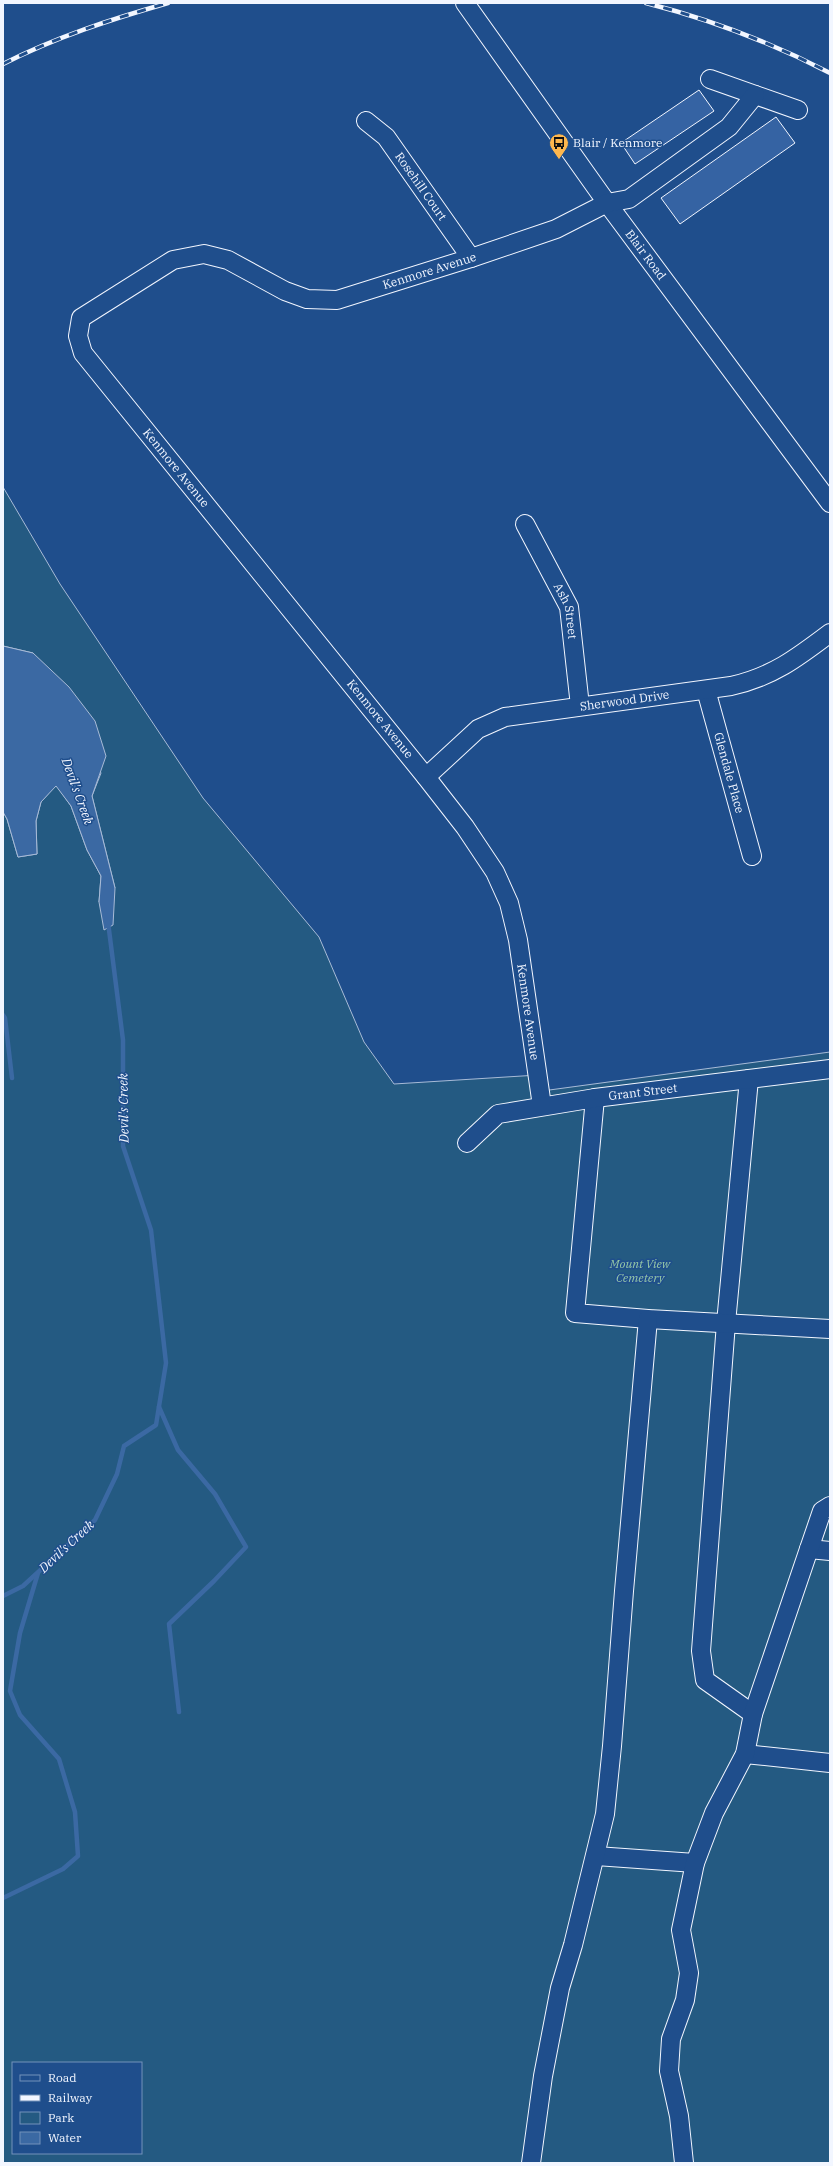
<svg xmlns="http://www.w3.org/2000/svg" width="833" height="2166" viewBox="0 0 833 2166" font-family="'IBM Plex Serif',serif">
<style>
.green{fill:#245a82;stroke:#a8bbd7;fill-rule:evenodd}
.water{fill:#3b69a3;stroke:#a8bbd7}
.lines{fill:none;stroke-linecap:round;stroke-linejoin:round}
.stream{stroke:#3b69a3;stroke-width:4.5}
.building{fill:#3563a3;stroke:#f2f6ff}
.minor-casing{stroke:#f2f6ff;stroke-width:20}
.minor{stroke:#1f4e8c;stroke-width:18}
.rail-casing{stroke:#f2f6ff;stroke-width:4.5}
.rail{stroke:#1f4e8c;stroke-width:3;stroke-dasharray:9;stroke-linecap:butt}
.labels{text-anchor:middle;stroke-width:3;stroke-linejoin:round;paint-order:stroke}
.poi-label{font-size:12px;fill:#f2f6ff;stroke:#1f4e8c;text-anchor:start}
.street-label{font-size:12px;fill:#f2f6ff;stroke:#1f4e8c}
.park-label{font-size:12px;font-style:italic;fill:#97c8a6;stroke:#1f4e8c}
.water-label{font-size:13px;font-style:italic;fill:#f2f6ff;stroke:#1f4e8c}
</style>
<rect width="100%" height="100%" fill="#1f4e8c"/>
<path class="green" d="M3,487L60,584L203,798L319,937L364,1042L394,1084L538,1075L542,1091L830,1052V2163H3V812L7,819L18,857L37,854L36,821L41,802L56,785L71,806L87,850L101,876L99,902L115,888L92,796L101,773L33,653L3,646ZM13,2063H141V2153H13Z"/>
<polygon class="water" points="3,646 33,653 69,687 95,721 106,756 92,796 115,888 113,925 104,930 99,902 101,876 87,850 71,806 56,786 41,802 36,821 37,854 18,857 7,819 3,812"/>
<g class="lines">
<g class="stream">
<polyline points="3,1015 5,1018 12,1078"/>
<polyline points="159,1407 178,1450 215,1494 246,1547 214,1581 169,1624 179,1712"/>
<polyline points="3,1596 23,1586 95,1520 117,1474 124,1446 156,1425 166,1363 151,1230 123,1146 123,1040 108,922"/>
<polyline points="3,1898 63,1869 78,1856 75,1812 59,1759 20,1715 10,1691 20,1633 38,1573"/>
</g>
</g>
<g class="building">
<polygon points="699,90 714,111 635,164 621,143"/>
<polygon points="776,117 795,143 680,224 661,198"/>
</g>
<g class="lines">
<defs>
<g id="minor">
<path id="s1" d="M465,3L607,203L830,503"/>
<polyline points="710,79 798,110"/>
<path id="s2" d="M366,121L386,137L471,258"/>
<path id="s3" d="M525,524L569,607L580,706"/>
<path id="s4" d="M706,690L752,856"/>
<path id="s5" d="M426,777L478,729L505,717L731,686C772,677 797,658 830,633"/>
<polyline points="749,1079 726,1323 701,1651 705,1680 753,1714"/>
<polyline points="595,1098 575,1313 648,1319 830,1329"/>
<path id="s6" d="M542,1106L518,940L509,903L495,872L465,827L426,777L83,353L78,336L81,318L173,260L204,254L228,260L285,291L307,299L337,300L471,258L556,229L607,203L629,199L729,127L755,95"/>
<path id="s7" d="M467,1143L498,1114L595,1098L830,1069"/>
<polyline points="809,1549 830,1551"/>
<polyline points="745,1754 830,1763"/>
<polyline points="596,1856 695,1863"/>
<polyline points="531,2163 543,2076 560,1988 573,1945 605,1814 612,1746 624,1591 648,1319"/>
<polyline points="684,2163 679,2116 669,2071 671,2039 685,2000 689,1973 681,1930 695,1863 714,1813 745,1754 753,1714 809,1549 822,1511 830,1506"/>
</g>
</defs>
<use href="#minor" class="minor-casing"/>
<use href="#minor" class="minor"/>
<defs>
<g id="rail">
<path d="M646,3C709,19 772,43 830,73"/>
<path d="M3,64C56,37 112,19 168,3"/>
</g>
</defs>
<use href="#rail" class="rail-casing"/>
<use href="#rail" class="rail"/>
</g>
<defs>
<symbol id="bus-pin" viewBox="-11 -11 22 30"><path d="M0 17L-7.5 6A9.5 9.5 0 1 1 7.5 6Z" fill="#ffb74d" stroke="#1f4e8c"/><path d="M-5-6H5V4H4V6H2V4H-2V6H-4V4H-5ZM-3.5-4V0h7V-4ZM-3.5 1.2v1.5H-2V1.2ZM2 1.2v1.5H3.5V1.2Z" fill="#111"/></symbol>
</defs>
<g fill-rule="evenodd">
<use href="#bus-pin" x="548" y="132" width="22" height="30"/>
</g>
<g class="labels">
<g class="poi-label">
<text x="573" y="147">Blair / Kenmore</text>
</g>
<g class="street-label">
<text dy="4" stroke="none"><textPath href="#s2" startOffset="86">Rosehill Court</textPath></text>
<text dy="4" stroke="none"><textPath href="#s1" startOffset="310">Blair Road</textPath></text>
<text dy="4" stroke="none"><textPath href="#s6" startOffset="1319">Kenmore Avenue</textPath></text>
<text transform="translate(176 468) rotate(51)" y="4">Kenmore Avenue</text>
<text dy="4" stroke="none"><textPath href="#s3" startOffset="97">Ash Street</textPath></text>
<text dy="4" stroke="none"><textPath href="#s5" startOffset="221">Sherwood Drive</textPath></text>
<text transform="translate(380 719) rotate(51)" y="4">Kenmore Avenue</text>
<text dy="4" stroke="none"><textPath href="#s4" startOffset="86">Glendale Place</textPath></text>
<text transform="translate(528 1012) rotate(82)" y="4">Kenmore Avenue</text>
<text dy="4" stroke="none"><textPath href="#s7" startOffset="189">Grant Street</textPath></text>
</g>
<g class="park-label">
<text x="640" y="1268">Mount View<tspan x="640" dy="14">Cemetery</tspan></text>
</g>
<g class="water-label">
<text transform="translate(78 791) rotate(70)" y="5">Devil's Creek</text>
<text transform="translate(123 1108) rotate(-91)" y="5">Devil's Creek</text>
<text transform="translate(66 1546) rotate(-43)" y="5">Devil's Creek</text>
</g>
</g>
<rect width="833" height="2166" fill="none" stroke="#f2f6ff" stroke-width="8"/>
<rect x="12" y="2062" width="130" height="92" fill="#1f4e8c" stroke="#7391ba"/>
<rect x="20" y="2075" width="20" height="6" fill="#1f4e8c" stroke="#7391ba"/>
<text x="48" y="2082" font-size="12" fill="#f2f6ff">Road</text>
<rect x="20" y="2095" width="20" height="6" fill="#f2f6ff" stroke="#7391ba"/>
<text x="48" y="2102" font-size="12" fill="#f2f6ff">Railway</text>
<rect x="20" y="2112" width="20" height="12" fill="#245a82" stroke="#7391ba"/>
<text x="48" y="2122" font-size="12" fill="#f2f6ff">Park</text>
<rect x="20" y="2132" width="20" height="12" fill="#3b69a3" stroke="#7391ba"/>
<text x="48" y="2142" font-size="12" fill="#f2f6ff">Water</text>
</svg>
